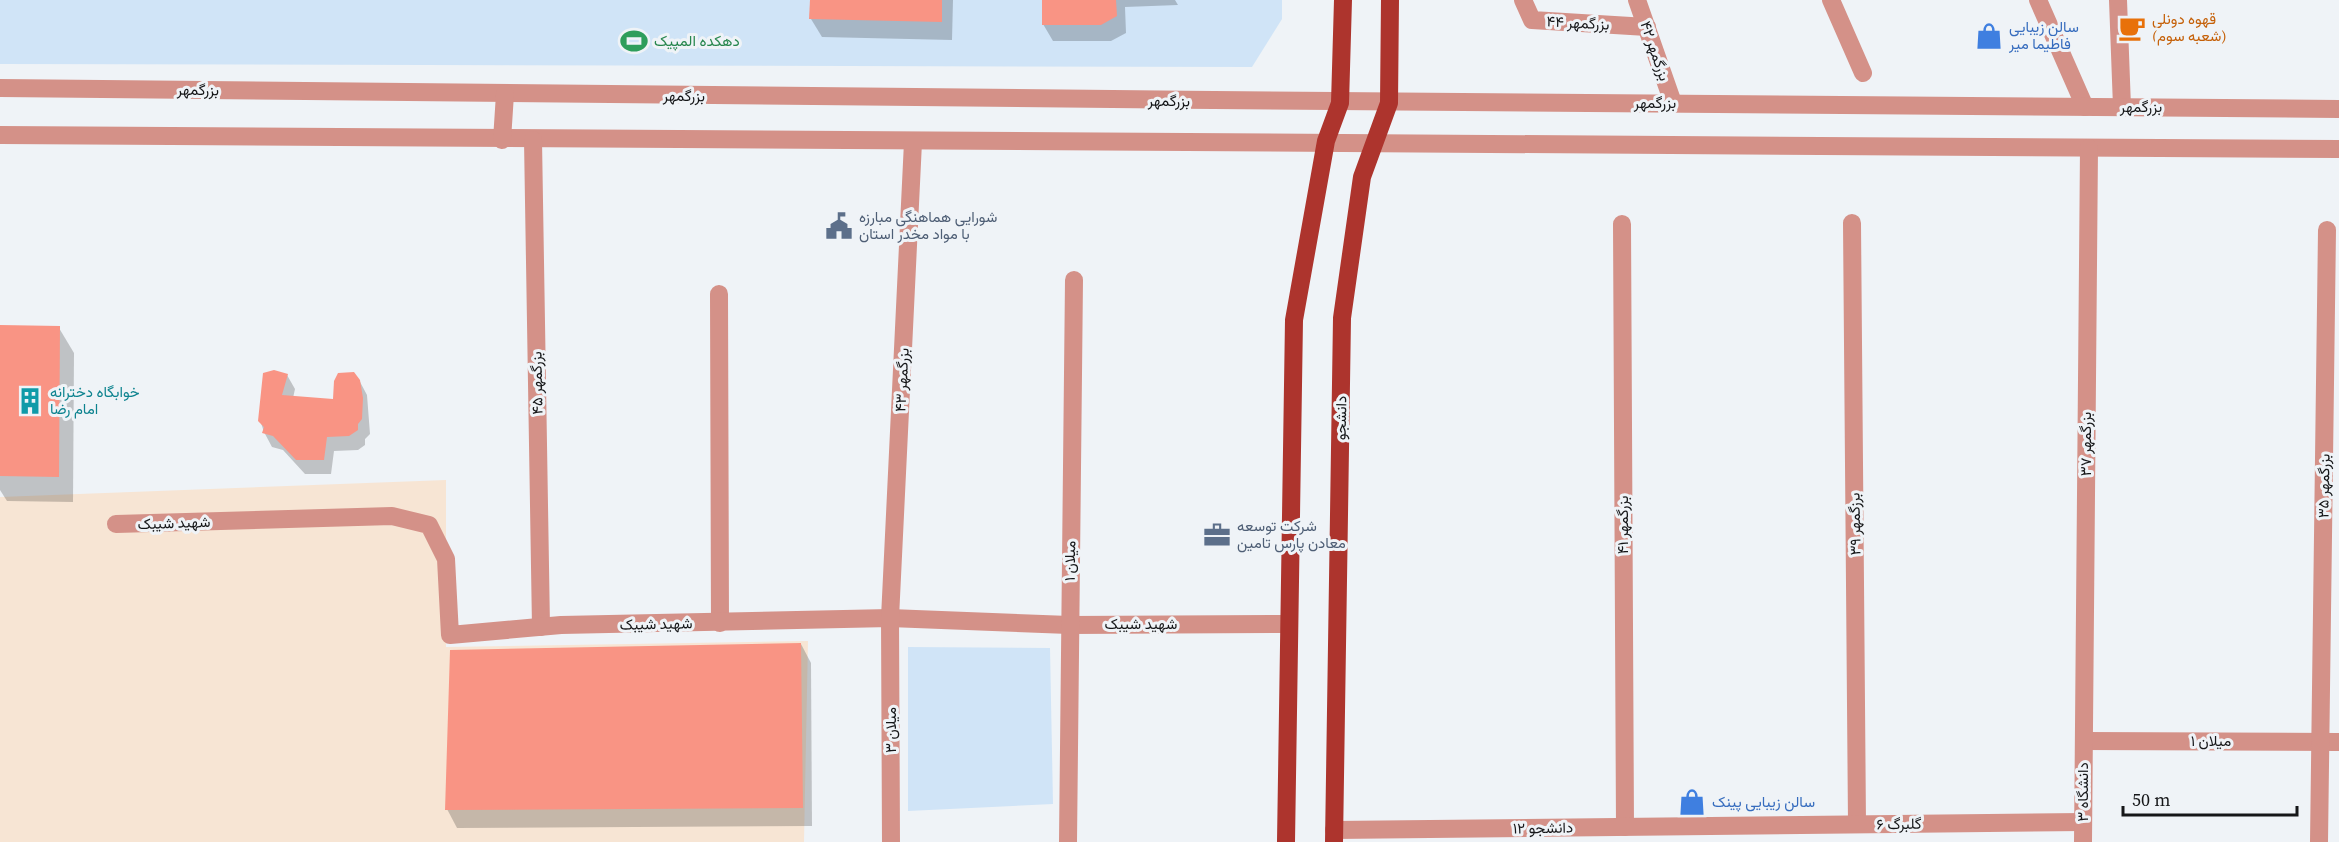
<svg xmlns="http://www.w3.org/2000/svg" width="2339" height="842" viewBox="0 0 2339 842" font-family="'Source Serif 4',Vazirmatn,serif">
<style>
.commercial{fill:#f7e5d4}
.green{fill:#d0e4f7}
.shadow{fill:#0003}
.building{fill:#f99484}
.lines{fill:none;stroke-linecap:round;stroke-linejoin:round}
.minor{stroke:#d49188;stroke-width:18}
.major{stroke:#ad342d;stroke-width:18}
.labels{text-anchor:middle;stroke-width:6;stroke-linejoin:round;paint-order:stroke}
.food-label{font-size:15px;fill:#c56008;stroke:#eff3f7;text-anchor:start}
.street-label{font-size:15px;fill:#151618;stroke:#eff3f7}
.shop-label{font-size:15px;fill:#366cbe;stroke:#eff3f7;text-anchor:start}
.leisure-label{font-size:15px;fill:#27864d;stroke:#eff3f7;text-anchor:start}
.service-label{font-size:15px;fill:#4e5e75;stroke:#eff3f7;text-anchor:start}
.culture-label{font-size:15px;fill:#0d838f;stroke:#eff3f7;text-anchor:start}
</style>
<rect width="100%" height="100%" fill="#eff3f7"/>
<polygon class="commercial" points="446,480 446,647 808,641 804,842 0,842 0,497"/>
<g class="green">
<polygon points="0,0 1282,0 1282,19 1252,67 0,64"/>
<polygon points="908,647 1050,648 1053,804 908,811"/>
</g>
<g class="shadow">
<polygon points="811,0 953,0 952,40 822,37 811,19"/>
<polygon points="1043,0 1175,0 1178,5 1125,7 1126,33 1111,41 1053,41 1043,24"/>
<polygon points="0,327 59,328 74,353 73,502 7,501 0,490"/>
<polygon points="287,375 295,389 293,398 334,401 359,380 367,395 370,434 365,439 365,445 358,450 334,451 331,474 305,474 283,450 272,447 264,432 260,420"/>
<polygon points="801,644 811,663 812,826 457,828 447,809"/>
</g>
<g class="building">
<polygon points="810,0 942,0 942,22 809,19"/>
<polygon points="1042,0 1116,0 1117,16 1101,25 1042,25"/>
<polygon points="0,325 60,326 59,477 0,476"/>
<polygon points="274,370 288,374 282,395 333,399 334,381 338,373 354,372 360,380 363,398 362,419 358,424 358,430 349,436 327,437 324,460 296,460 273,436 262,433 264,427 258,421 263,373"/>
<polygon points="801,643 803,808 445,810 450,650"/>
</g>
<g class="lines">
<g class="minor">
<polyline points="1523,0 1532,20 1647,27"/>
<polyline points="1637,0 1673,103"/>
<polyline points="1831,0 1863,73"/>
<polyline points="2038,0 2085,107"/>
<polyline points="2118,0 2122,107"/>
<path d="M0,88C780,97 1559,103 2339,109"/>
<polyline points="0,135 2339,149"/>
<polyline points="502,140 505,94"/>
<polyline points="533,140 541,627"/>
<polyline points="1852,223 1857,824"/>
<polyline points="1622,224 1625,827"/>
<polyline points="719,294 720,623"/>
<polyline points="116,524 392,516 429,525 446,559 450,635 561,625 890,618 1069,625 1289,624"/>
<polyline points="2084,741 2339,742"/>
<polyline points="1334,830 2083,822"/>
<polyline points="891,842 890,618 913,142"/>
<polyline points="1068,842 1074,280"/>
<polyline points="2083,842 2089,148"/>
<polyline points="2319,842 2327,230"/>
</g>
<g class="major">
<polyline points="1286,842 1294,320 1326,141 1340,103 1343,0"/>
<polyline points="1334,842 1342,318 1362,177 1389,103 1390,0"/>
</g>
</g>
<defs>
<symbol id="cafe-bare" viewBox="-9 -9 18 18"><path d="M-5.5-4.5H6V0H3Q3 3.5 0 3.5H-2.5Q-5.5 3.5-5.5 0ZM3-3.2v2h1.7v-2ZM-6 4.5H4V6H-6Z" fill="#e8710a" stroke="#eff3f7" stroke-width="2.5" paint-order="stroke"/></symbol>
<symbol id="shop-bare" viewBox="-9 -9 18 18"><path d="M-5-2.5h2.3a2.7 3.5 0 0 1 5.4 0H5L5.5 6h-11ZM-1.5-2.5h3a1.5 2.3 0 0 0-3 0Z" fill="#3f7fe0" stroke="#eff3f7" stroke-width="2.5" paint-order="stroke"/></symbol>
<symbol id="stadium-bare" viewBox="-9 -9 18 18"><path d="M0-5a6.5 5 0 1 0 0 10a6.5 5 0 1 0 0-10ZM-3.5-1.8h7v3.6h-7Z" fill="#2e9e5b" stroke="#eff3f7" stroke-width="2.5" paint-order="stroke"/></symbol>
<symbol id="civic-bare" viewBox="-9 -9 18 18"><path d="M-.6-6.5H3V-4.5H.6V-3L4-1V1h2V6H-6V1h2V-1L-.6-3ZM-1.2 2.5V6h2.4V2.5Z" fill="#5c6f8a" stroke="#eff3f7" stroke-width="2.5" paint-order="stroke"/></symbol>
<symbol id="building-bare" viewBox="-9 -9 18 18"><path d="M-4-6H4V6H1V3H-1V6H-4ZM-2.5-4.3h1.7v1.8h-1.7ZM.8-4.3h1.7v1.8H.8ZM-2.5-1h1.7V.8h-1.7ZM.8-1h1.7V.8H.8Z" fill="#0f9aa8" stroke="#eff3f7" stroke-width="2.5" paint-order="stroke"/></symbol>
<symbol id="office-bare" viewBox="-9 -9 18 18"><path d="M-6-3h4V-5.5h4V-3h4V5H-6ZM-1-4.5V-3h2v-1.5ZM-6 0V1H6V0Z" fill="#5c6f8a" stroke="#eff3f7" stroke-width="2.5" paint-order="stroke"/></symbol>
</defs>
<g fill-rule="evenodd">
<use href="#cafe-bare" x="2113" y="9" width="38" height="38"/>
<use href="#shop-bare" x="1970" y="17" width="38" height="38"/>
<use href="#stadium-bare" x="615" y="22" width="38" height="38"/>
<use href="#civic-bare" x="820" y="207" width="38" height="38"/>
<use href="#building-bare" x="11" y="382" width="38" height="38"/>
<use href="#office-bare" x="1198" y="516" width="38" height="38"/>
<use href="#shop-bare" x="1673" y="783" width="38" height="38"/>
</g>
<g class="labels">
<g class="food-label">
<text x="2152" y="24">قهوه دونلی<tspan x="2152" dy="17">(شعبه سوم)</tspan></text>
</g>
<g class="street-label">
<text transform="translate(1578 23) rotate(3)" y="5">بزرگمهر ۴۴</text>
<text transform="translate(1655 51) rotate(71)" y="5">بزرگمهر ۴۲</text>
<text transform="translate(198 90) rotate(1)" y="5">بزرگمهر</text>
<text transform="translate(684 96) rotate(1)" y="5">بزرگمهر</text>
<text transform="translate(1169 101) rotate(1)" y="5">بزرگمهر</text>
<text x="1655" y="108">بزرگمهر</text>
<text x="2141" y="112">بزرگمهر</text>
<text transform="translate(902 380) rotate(-87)" y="5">بزرگمهر ۴۳</text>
<text transform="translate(537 383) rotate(-91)" y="5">بزرگمهر ۴۵</text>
<text transform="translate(1341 418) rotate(-89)" y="5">دانشجو</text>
<text transform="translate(2086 444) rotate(-90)" y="5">بزرگمهر ۳۷</text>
<text transform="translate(2324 486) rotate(-89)" y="5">بزرگمهر ۳۵</text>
<text transform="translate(174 523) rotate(-2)" y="5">شهید شیبک</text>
<text transform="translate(1855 524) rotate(-91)" y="5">برزگمهر ۳۹</text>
<text transform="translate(1623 525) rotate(-90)" y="5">بزرگمهر ۴۱</text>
<text transform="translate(1070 561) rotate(-89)" y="5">میلان ۱</text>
<text transform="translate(656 624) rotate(-1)" y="5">شهید شیبک</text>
<text x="1141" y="629">شهید شیبک</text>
<text transform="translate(891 730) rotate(-90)" y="5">میلان ۳</text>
<text x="2211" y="746">میلان ۱</text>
<text transform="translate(2083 792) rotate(-90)" y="5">دانشگاه ۳</text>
<text transform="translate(1899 824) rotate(-1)" y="5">گلبرگ ۶</text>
<text transform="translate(1543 828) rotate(-1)" y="5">دانشجو ۱۲</text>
</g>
<g class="shop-label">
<text x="2009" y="32">سالن زیبایی<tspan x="2009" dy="17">فاطیما میر</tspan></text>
<text x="1712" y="807">سالن زیبایی پینک</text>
</g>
<g class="leisure-label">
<text x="654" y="46">دهکده المپیک</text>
</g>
<g class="service-label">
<text x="859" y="222">شورایی هماهنگی مبارزه<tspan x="859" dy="17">با مواد مخدر استان</tspan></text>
<text x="1237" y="531">شرکت توسعه<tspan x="1237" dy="17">معادن پارس تامین</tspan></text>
</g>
<g class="culture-label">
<text x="50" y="397">خوابگاه دخترانه<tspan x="50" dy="17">امام رضا</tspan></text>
</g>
</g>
<path d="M2123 806v9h174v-9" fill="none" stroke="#151618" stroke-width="3"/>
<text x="2132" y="806" font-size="18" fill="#151618" stroke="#eff3f7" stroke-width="4.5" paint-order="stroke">50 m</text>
</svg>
